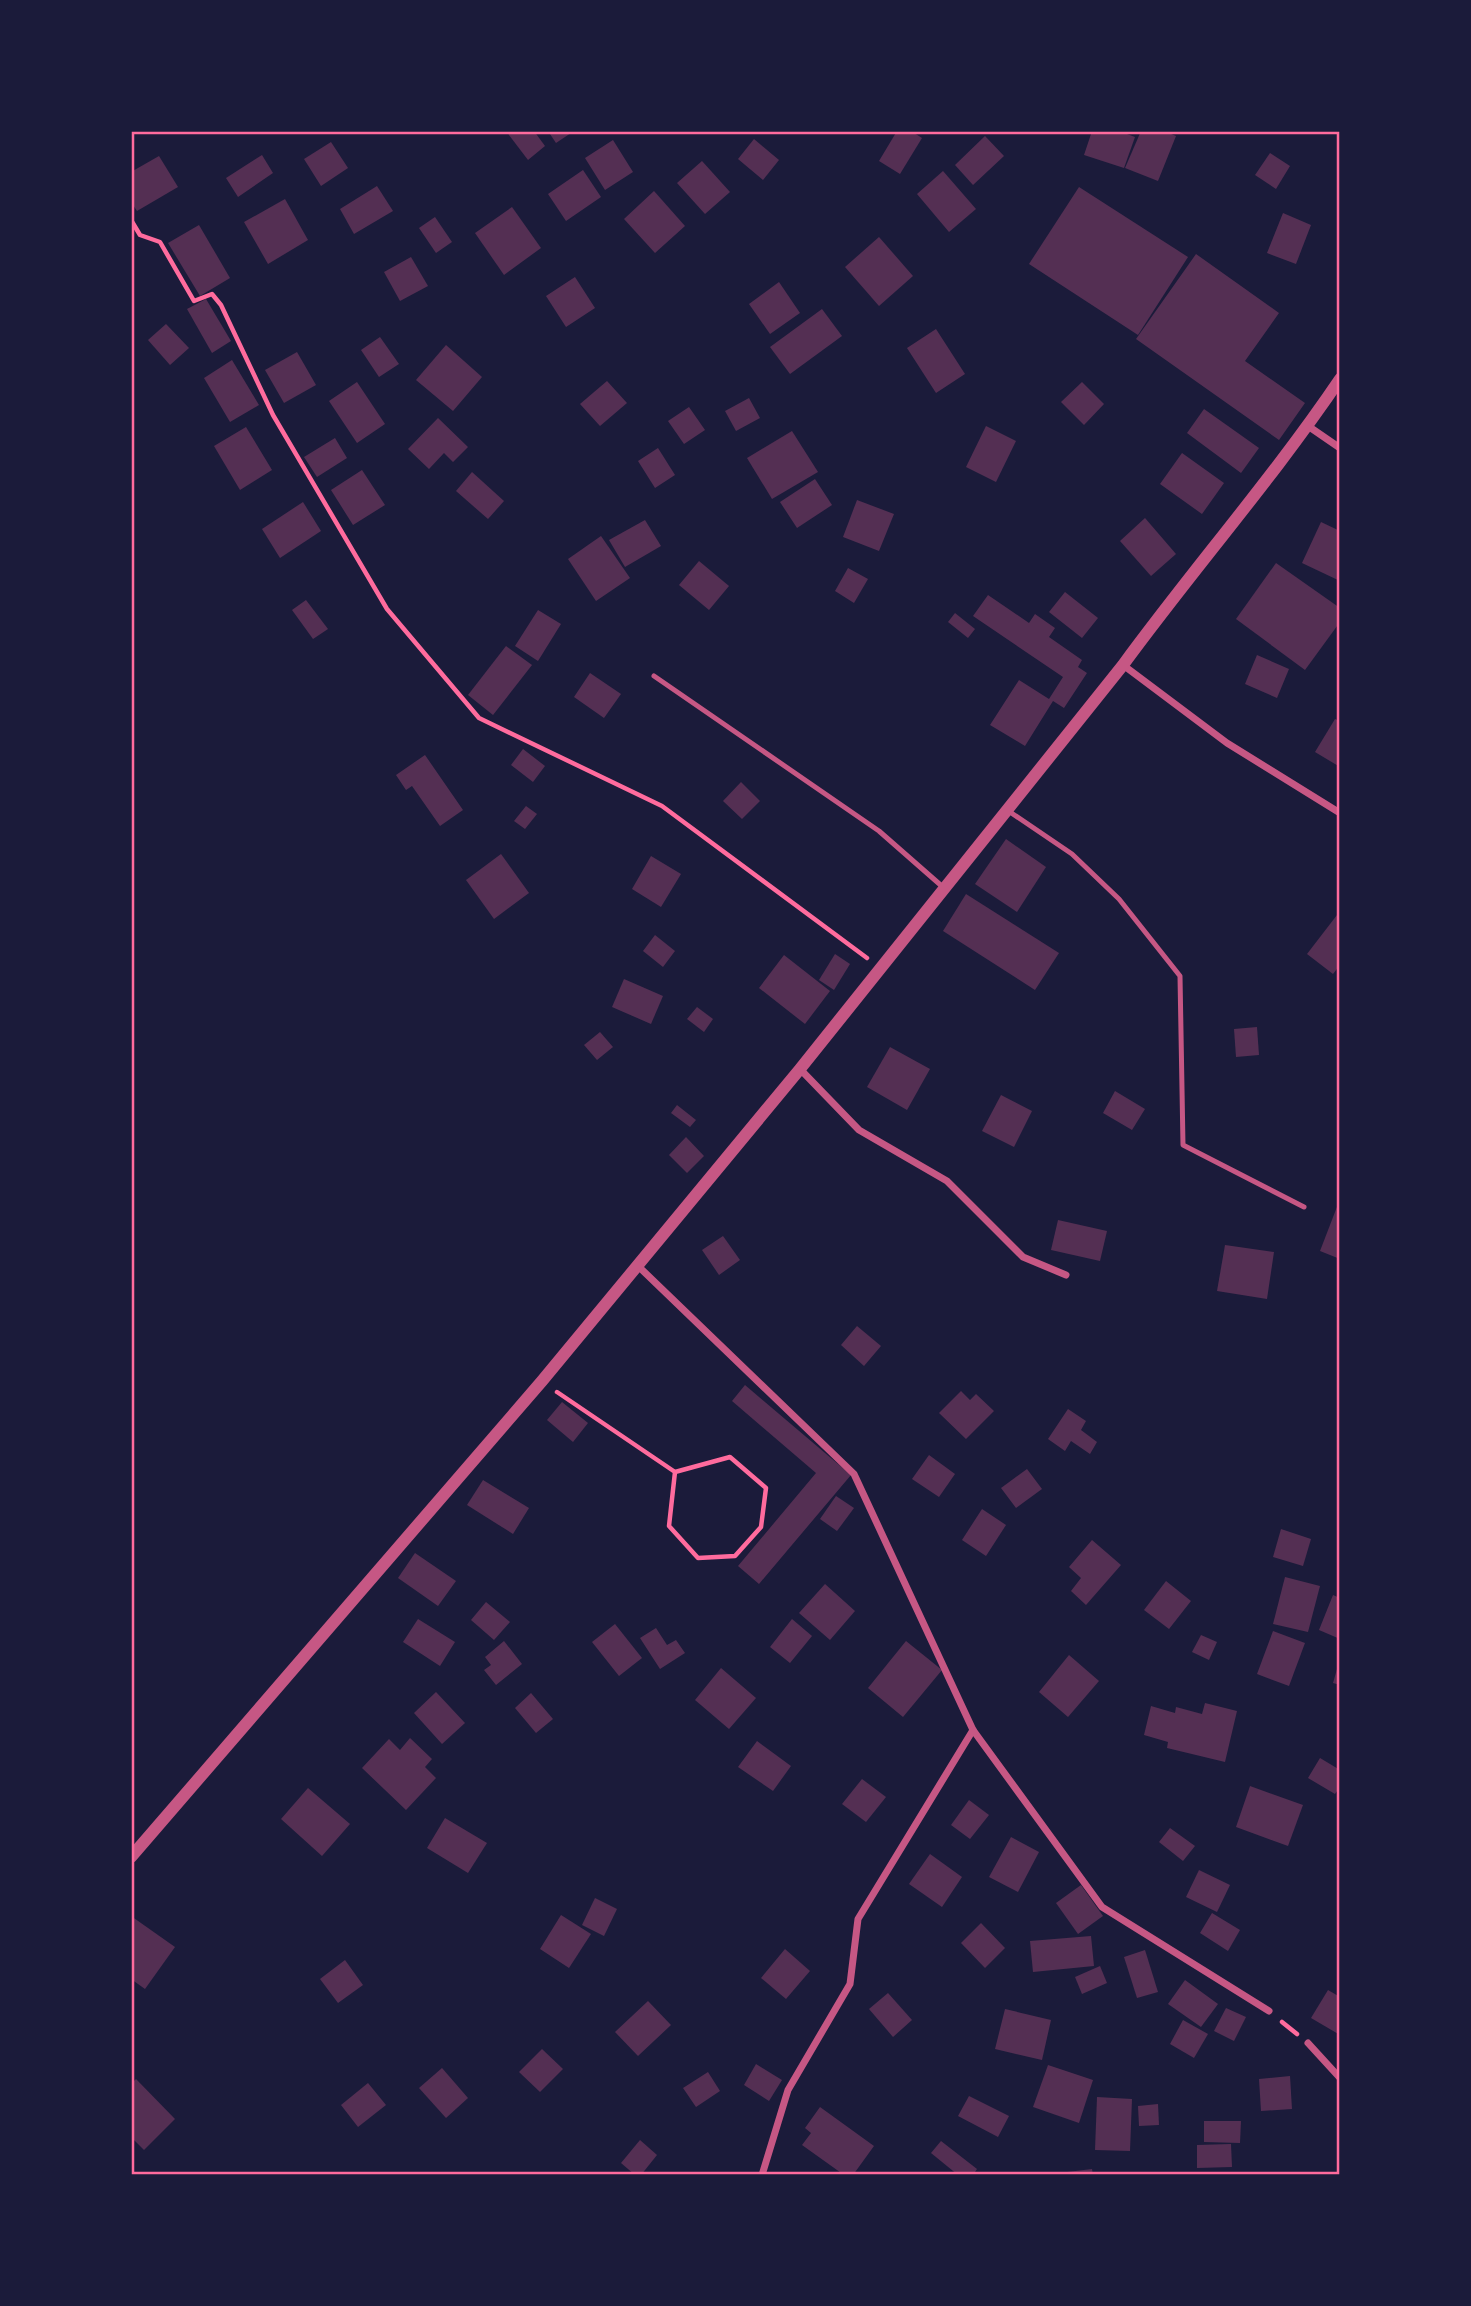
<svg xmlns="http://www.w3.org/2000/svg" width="1471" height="2306" viewBox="0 0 1471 2306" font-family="'Source Sans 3',sans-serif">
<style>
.building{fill:#542f53}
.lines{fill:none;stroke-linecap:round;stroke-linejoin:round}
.path{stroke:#ff6b9d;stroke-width:4.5}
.service{stroke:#c65784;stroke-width:5}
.minor{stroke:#c65784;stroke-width:7}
.tertiary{stroke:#c65784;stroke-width:12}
.neatline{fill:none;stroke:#ff6b9d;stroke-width:2.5}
</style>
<rect width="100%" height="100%" fill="#1b1b3a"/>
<g class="building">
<polygon points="506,131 534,131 545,146 528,160"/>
<polygon points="548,131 574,131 556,143"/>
<polygon points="897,131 911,131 922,138 900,174 879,161"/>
<polygon points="1092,131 1119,131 1135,137 1124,168 1084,155"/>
<polygon points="1141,131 1164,131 1176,136 1158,181 1125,168"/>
<polygon points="985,136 1004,156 973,185 955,165"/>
<polygon points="754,139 779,160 763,180 738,159"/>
<polygon points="613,140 633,172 605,190 585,158"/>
<polygon points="331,142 348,168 321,186 304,159"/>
<polygon points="1270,153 1290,166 1276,189 1255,175"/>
<polygon points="262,155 273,173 238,197 226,178"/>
<polygon points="159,156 178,187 137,211 131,202 131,172"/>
<polygon points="702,161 730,192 705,214 677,183"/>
<polygon points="583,170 601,197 566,221 548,194"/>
<polygon points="943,171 976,209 949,232 917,194"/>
<polygon points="377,186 393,211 354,234 340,209"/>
<polygon points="1079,187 1188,257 1138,335 1029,264"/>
<polygon points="654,191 685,226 655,253 624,219"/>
<polygon points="285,199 308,240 268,264 244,222"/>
<polygon points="512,207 541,248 504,275 475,233"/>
<polygon points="1283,213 1311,225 1296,264 1267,253"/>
<polygon points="435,217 452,242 436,253 419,228"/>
<polygon points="199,225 230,278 200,296 168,243"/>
<polygon points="879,237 913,276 879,306 845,267"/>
<polygon points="1196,254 1279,313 1245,361 1305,403 1279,440 1136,339"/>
<polygon points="411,257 428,286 400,301 384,272"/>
<polygon points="575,277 595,308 566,327 546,296"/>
<polygon points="779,282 800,313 770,334 749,304"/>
<polygon points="206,299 231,341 212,353 187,309"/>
<polygon points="822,309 842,336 790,374 770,347"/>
<polygon points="166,324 189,348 170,365 148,340"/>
<polygon points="936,329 965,374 936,393 907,348"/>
<polygon points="380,337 399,364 379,377 361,350"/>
<polygon points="446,345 482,377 453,411 416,380"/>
<polygon points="297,352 316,385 284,403 265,370"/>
<polygon points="232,360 259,405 230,422 204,378"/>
<polygon points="607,381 627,403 600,426 580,404"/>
<polygon points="357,382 385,424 357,443 329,401"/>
<polygon points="1082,382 1104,404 1084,425 1061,402"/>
<polygon points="749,398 760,418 736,431 725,411"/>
<polygon points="689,407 705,430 684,444 668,421"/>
<polygon points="1204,409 1259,448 1241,473 1187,433"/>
<polygon points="438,418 468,447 453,462 444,453 429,469 408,449"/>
<polygon points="986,426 1016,441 996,482 966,467"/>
<polygon points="246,427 272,470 240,490 214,446"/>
<polygon points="792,431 818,472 772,499 747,458"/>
<polygon points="335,438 347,458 317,477 304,457"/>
<polygon points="658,448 675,475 655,488 638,461"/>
<polygon points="1182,453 1224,483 1202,514 1160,484"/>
<polygon points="362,470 385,505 353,525 331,490"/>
<polygon points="472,472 504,501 488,519 456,491"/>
<polygon points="815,479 832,505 797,528 780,502"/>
<polygon points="857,500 894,514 879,551 843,537"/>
<polygon points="303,502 321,531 280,558 262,529"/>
<polygon points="1145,518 1176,554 1151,576 1120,541"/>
<polygon points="645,520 661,546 625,567 609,540"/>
<polygon points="1321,522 1340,531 1340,581 1302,563"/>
<polygon points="601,536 630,578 596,601 568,559"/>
<polygon points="699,561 729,586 709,610 679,585"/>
<polygon points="1276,563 1340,608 1340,622 1305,670 1236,619"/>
<polygon points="848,568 868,579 854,603 835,591"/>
<polygon points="1065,592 1098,618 1082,638 1049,612"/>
<polygon points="988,595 1029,623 1035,614 1055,628 1049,637 1082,660 1078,667 1087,673 1064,708 1053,701 1025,746 990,725 1019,680 1049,699 1063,677 973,616"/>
<polygon points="306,600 328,629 313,639 292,610"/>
<polygon points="538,610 561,624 538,661 515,646"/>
<polygon points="955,613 975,629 968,638 948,622"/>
<polygon points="506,646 532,665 493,715 468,695"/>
<polygon points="1257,655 1289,669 1277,698 1245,684"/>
<polygon points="590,673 621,694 604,718 574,697"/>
<polygon points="1335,719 1340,721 1340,767 1315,752"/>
<polygon points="523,749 545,766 533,782 511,765"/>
<polygon points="425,755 463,810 440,826 412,786 406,790 396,775"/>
<polygon points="741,782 760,801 742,819 723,801"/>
<polygon points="526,806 537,814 525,829 514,821"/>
<polygon points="1006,839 1046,867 1017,912 975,884"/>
<polygon points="501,854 529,893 494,919 466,880"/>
<polygon points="651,856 681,874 661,907 632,889"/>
<polygon points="966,894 1059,953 1035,990 943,931"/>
<polygon points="1337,915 1340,917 1340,965 1333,974 1307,954"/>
<polygon points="655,935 675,951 663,967 643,951"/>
<polygon points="835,954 850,964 834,990 819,980"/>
<polygon points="784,955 830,991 805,1024 759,988"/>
<polygon points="624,979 663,996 651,1024 612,1007"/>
<polygon points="697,1007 713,1019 704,1032 687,1019"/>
<polygon points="1257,1027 1259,1055 1236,1057 1234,1029"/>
<polygon points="600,1032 613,1047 597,1060 584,1045"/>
<polygon points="890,1047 930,1069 907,1110 867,1087"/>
<polygon points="1115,1091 1145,1109 1132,1130 1103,1113"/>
<polygon points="1001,1095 1032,1111 1014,1147 982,1131"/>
<polygon points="677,1105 696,1120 690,1127 671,1113"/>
<polygon points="686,1137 704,1156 687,1173 669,1155"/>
<polygon points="1340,1199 1340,1259 1320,1251"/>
<polygon points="1058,1220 1107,1231 1100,1261 1051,1250"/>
<polygon points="723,1236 740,1260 719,1275 702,1250"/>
<polygon points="1225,1245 1274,1252 1267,1299 1217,1291"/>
<polygon points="857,1326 881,1346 864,1366 841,1345"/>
<polygon points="745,1385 851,1475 759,1584 738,1566 816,1473 732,1401"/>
<polygon points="961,1391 970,1400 976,1394 994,1411 966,1439 939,1413"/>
<polygon points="562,1402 588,1423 573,1442 547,1420"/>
<polygon points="1068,1409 1086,1421 1081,1430 1097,1442 1090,1454 1071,1441 1065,1451 1048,1439"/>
<polygon points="929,1455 955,1474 939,1497 912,1479"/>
<polygon points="1027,1469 1042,1489 1016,1508 1001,1488"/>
<polygon points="483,1480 529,1508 513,1534 467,1505"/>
<polygon points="836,1496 854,1508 837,1531 820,1519"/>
<polygon points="982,1509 1006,1525 986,1556 962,1540"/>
<polygon points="1281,1529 1311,1539 1303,1566 1273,1557"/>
<polygon points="1092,1540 1121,1565 1086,1605 1071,1591 1081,1578 1069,1567"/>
<polygon points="415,1553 456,1581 438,1606 398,1578"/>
<polygon points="1285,1577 1320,1586 1308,1632 1273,1624"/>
<polygon points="1166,1581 1191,1601 1169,1629 1144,1610"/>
<polygon points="825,1584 855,1611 830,1640 799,1613"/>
<polygon points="1333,1595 1340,1598 1340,1639 1319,1630"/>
<polygon points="486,1602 510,1622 494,1640 471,1620"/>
<polygon points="418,1619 455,1642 440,1666 403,1642"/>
<polygon points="792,1619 812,1636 790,1663 770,1647"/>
<polygon points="615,1624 642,1658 619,1676 592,1642"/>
<polygon points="656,1628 667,1645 676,1640 685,1653 660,1669 640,1638"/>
<polygon points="1273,1631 1305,1643 1289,1686 1257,1674"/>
<polygon points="1201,1635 1217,1642 1209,1660 1192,1652"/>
<polygon points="504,1641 522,1664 496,1685 484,1670 491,1665 485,1657"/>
<polygon points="906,1641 942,1670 903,1717 868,1688"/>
<polygon points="1069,1655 1099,1681 1068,1717 1039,1692"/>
<polygon points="1339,1662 1340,1662 1340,1685 1333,1683"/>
<polygon points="721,1668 756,1698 729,1729 695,1700"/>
<polygon points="436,1692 465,1723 442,1744 414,1713"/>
<polygon points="531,1693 553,1719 536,1733 515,1708"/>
<polygon points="1205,1703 1237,1711 1225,1762 1167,1748 1168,1742 1144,1735 1151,1706 1175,1713 1176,1707 1202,1714"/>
<polygon points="410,1738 432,1759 425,1767 436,1778 406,1810 362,1768 389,1739 400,1750"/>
<polygon points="757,1741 791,1766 773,1791 738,1767"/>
<polygon points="1320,1758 1340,1770 1340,1787 1335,1794 1308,1778"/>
<polygon points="862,1779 886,1797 866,1822 842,1804"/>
<polygon points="1250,1786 1303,1805 1288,1846 1236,1827"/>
<polygon points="308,1788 350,1824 322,1856 281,1819"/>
<polygon points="969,1800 989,1815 970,1839 951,1825"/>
<polygon points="445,1818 487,1843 468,1873 427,1848"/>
<polygon points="1170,1828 1195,1846 1183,1861 1159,1842"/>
<polygon points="1011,1837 1039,1852 1018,1892 989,1877"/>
<polygon points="930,1854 962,1877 942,1907 909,1884"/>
<polygon points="1199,1870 1230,1885 1217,1912 1186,1897"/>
<polygon points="1081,1885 1103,1916 1078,1934 1056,1903"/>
<polygon points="595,1898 617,1909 604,1936 582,1925"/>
<polygon points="1212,1913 1240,1930 1228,1951 1200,1933"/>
<polygon points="561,1915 591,1934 569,1968 540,1949"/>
<polygon points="131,1916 175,1947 145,1989 131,1979"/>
<polygon points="981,1923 1005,1948 985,1968 961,1943"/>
<polygon points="1091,1936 1094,1966 1033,1972 1030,1941"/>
<polygon points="785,1949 810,1971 786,1999 761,1978"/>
<polygon points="1145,1950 1158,1992 1137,1998 1124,1957"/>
<polygon points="345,1960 363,1985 338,2003 320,1979"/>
<polygon points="1100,1966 1107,1983 1082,1994 1075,1977"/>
<polygon points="1185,1980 1218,2004 1201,2027 1168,2004"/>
<polygon points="1328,1990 1340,1997 1340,2035 1311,2018"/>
<polygon points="888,1993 912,2020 893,2037 869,2009"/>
<polygon points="648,2001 671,2025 638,2056 615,2032"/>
<polygon points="1226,2008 1246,2017 1234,2041 1214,2031"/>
<polygon points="1005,2009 1051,2020 1042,2060 995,2049"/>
<polygon points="1183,2020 1208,2034 1194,2058 1170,2044"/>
<polygon points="542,2049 563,2069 540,2092 519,2072"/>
<polygon points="756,2064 782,2080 769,2101 744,2085"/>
<polygon points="1048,2065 1093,2080 1079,2123 1033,2107"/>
<polygon points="442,2068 468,2098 446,2118 419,2088"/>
<polygon points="708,2072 720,2091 696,2107 683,2088"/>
<polygon points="1290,2076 1292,2109 1261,2111 1259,2079"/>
<polygon points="136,2079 175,2119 144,2150 131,2137 131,2084"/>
<polygon points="368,2083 386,2105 358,2127 341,2105"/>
<polygon points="969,2096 1009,2116 998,2137 958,2116"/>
<polygon points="1097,2097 1132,2099 1130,2151 1095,2150"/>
<polygon points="1158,2104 1159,2125 1139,2126 1138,2106"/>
<polygon points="820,2107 874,2146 853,2175 844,2175 802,2145 811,2133 805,2128"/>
<polygon points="1204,2121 1241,2121 1240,2143 1204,2142"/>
<polygon points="640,2140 657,2155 641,2175 635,2175 621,2163"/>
<polygon points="941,2141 977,2169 973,2175 958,2175 931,2153"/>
<polygon points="1231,2144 1232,2167 1197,2168 1197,2145"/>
<polygon points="1092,2169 1093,2175 1067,2175 1067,2172"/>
</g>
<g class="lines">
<g class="path">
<polyline points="131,220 140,235 160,242 194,301 212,294 221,305 273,415 387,609 479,718 662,806 867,958"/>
<polyline points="557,1392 675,1472 669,1526 698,1558 735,1556 761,1527 766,1488 730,1457 675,1472"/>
<polyline points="1282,2022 1297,2034"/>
</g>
<g class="service">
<polyline points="654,676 879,831 944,888"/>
<polyline points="1007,810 1072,854 1119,899 1180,976 1183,1145 1304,1207"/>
</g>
<g class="minor">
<polyline points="1308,426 1340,448"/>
<polyline points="1123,665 1227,743 1340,813"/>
<polyline points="800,1069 859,1130 947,1181 1023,1257 1066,1275"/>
<polyline points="637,1265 854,1474 973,1730 1102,1907 1269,2011"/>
<polyline points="1308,2043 1340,2078"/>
<polyline points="762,2175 788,2090 850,1984 858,1919 973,1730"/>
</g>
<path class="tertiary" d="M131,1857L542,1381L800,1069L1123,665C1194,568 1273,478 1340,379"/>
</g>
<rect width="1471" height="2306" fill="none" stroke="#1b1b3a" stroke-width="266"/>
<rect x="133" y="133" width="1205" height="2040" class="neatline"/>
</svg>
